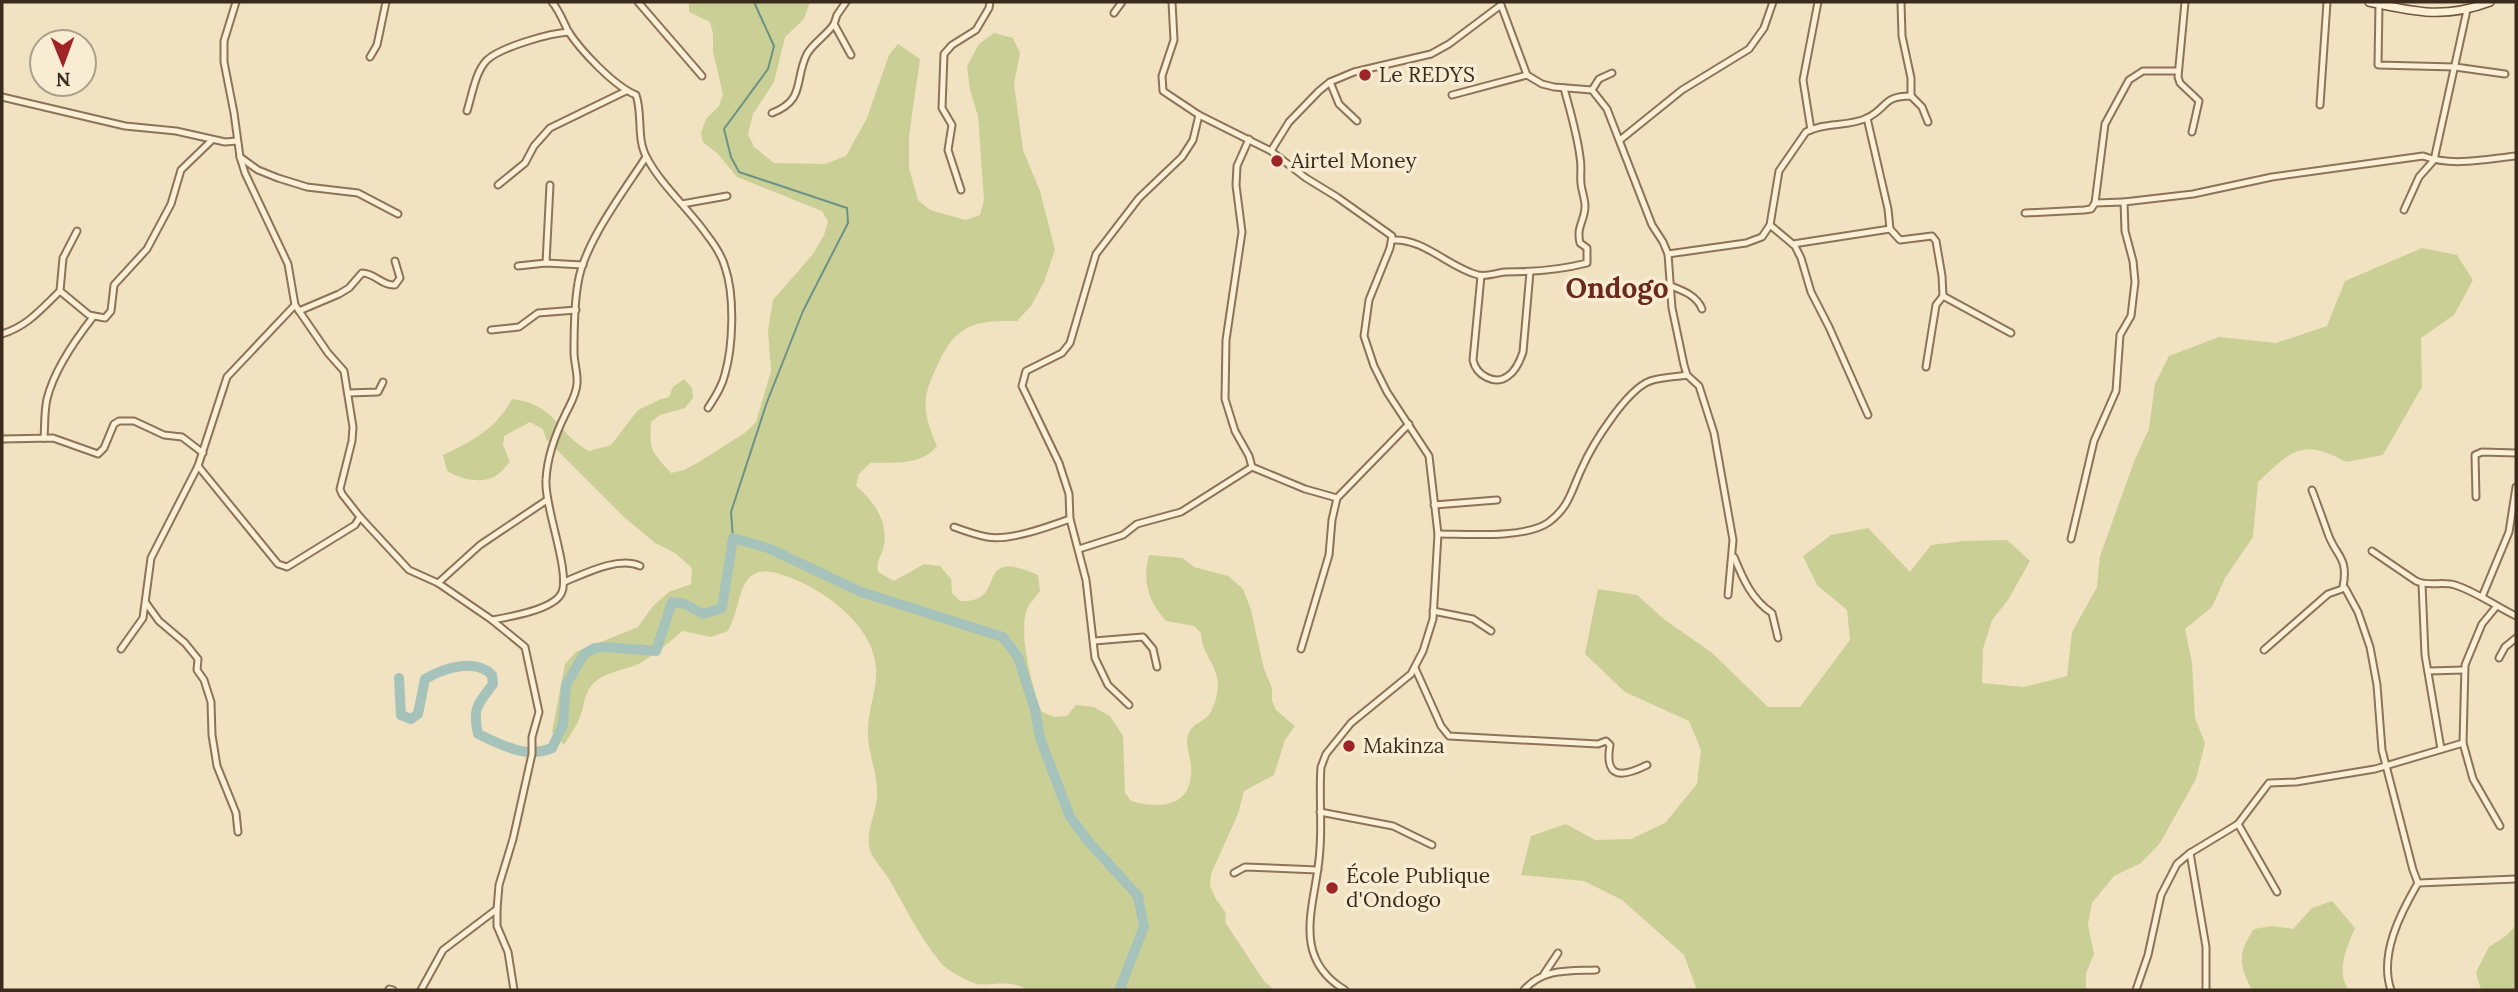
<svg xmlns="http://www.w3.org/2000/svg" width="2518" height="992" viewBox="0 0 2518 992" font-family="Lora,serif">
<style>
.green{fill:#cad095}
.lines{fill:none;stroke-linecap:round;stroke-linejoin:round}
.stream{stroke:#6b9288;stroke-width:2}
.river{stroke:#a5c3ba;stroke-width:10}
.street-casing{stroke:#8c7358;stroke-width:9}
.secondary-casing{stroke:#6e543b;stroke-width:10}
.street{stroke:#fbefd6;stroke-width:5}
.secondary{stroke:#fbefd6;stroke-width:7}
.poi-dot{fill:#9f2427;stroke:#f8ecd2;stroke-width:2.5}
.labels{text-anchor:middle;stroke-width:7;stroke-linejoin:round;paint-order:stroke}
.poi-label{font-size:21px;fill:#3b2b1d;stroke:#f8ecd2;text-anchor:start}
.district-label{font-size:28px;font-weight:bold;fill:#6a291a;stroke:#f8ecd2}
</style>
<rect width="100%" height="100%" fill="#f1e2c2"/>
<g class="green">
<path d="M689,2H810L804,19L785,37L774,82L753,114L748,134L754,147L774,163L825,164L846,156L867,118L889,55L898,44L920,59L909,136V168L918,200L930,210L966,220L980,215L984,200L978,116L970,90L967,66L979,44L994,33L1013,38L1020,53L1014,84L1023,150L1040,191L1055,250L1044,282L1031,306L1017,321C1000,321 978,320 964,330C951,338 944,351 938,364C921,399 922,410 937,446C921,466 894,462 870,463L859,474L856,486C874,501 888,521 884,545C882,557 876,559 878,572L894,581L924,564L940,566L951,579L952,593L960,601C999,603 984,570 1005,567C1016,565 1028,571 1038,575L1040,591C1036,597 1030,602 1027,609C1018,632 1032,689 1042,712L1055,717L1067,716L1076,705L1094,707L1110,716L1123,736L1125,793L1131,801C1163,810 1194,806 1191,765C1190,755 1184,743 1189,733C1193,723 1203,722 1209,715C1214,708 1218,693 1218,684C1217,664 1201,653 1201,633L1194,626L1166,621C1148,601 1142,581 1149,555L1183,558L1194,567L1228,576L1243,589L1251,610L1264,669L1272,688V700L1276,710L1295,726L1285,740L1274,775L1244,791L1238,814L1211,874L1210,886L1216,899L1226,913L1225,922L1264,981L1274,990H1028C1007,977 988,989 971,982C960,977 944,969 937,958C919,935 905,907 890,881C885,872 877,864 872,855C863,838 875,816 877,798C879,776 867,752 868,730C868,709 878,687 876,667C873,624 821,587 783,575C735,559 744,603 728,631L711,637L682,631C672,641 656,653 644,661C628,671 604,670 591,686C584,695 584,707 580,717C577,726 569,736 564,745L552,732L565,664L576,652L638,627L653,606L669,592L691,584L692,568L675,553L655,543L624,517L546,439L543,429L530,422L504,436L503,445L510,462C506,466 502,472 497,475C482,485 460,479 447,471L443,455C471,442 497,428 512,399C558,405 556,433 589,451L611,445L638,410L661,399L669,397L673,387L684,379L692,388L693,398L685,408L660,415L651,422C649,451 652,452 671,473L684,470L699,462L746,432L756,422L771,371L768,330L773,300L813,254L824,235L828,221L822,211L737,177L718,154L703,142L701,133L706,119L719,106L723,94L713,52V34L710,22L689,12Z"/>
<path d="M2422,248L2457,255L2473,280L2454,315L2421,338L2422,387L2383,455L2346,462C2302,437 2291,451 2258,482L2253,537L2225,578L2212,607L2185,629L2192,663L2195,718L2205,743L2196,779L2160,843L2141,863L2114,876L2092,903L2088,925L2094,954L2086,973V990H1697L1684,955L1622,900L1584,881L1521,875L1531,836L1566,824L1595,840L1631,839L1665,823L1697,784L1701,750L1689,721L1625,692L1585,654L1598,589L1637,595L1665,620L1711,652L1768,707H1800L1850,640L1847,610L1817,585L1803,556L1831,535L1868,528L1910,572L1931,545L1964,541L2007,540L2030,561L2008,600L1992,620L1983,649L1982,683L2024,687L2067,676L2072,632L2097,587L2100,556L2135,459L2149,429L2155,384L2169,356L2219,337L2276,343L2327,326L2345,281Z"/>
<path d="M2332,901L2355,928C2347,946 2335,973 2349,990H2252C2239,965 2237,953 2254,929L2272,926L2293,929L2312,908Z"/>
<polygon points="2516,925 2516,990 2481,990 2476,972 2489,947 2507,935"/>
</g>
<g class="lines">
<polyline class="stream" points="733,538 731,512 767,402 803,311 848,223 847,208 739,172 731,157 724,129 768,69 774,46 754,2"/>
<path class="river" d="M399,678L401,715L411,719L418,714L425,679C444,668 475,658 492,675L493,684C478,704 472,708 478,734C503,745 525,759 552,748L563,725L566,685L584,654L595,648L606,647L656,651L672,602L685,604L703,614L722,608L733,538L768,548L861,592L1003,637L1018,657L1035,710L1040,738L1070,817L1088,841L1138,896L1144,927L1120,988L1122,990"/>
<defs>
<g id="street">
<polyline points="236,2 224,41 224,62 234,113 240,157 245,173 288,264 295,305 328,353 344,371 353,427 352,441 340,489 342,494 360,517"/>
<path d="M552,2C559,10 563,21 568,31C581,51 614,86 636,95C643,115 636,139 647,158C661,185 689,209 707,235C714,244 722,256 725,267C735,296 733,346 725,374C722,387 715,397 708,408"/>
<polyline points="638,2 702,76"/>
<polyline points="846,2 837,15 834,24 851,55"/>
<path d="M1172,2L1174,40L1162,76L1163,91L1199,115L1271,151L1306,178L1337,197L1392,236L1390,248L1369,300L1364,336L1374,366L1387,392L1429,456L1438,534L1433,619L1423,651L1411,674L1351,723L1326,754L1321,767C1319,794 1322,821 1320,848C1318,900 1287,955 1345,990"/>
<polyline points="1901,2 1902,36 1911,78 1911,96"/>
<polyline points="2185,2 2178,77 2180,83 2199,101 2192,132"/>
<polyline points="2379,4 2378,65 2455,67 2505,74"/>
<polyline points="1501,5 1527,75 1542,84 1554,87 1592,90 1599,79 1612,73"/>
<polyline points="1114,13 1122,2"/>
<polyline points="370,57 377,45 386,2"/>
<polyline points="1330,82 1339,104 1357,121"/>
<polyline points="1592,90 1607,109 1652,225 1663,242 1668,254 1672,308 1684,365 1687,375 1699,386 1714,433 1733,540 1728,595"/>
<polyline points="1452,95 1527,75"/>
<polyline points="2,97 125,126 176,131 225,142 237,141"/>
<polyline points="2320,105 2327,2"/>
<path d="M467,111C472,96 475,72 487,60C501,47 550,33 569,32"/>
<path d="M772,113C806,100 794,80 807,54C813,43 827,35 834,24"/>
<polyline points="1867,118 1888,209 1890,229 1900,240 1932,236 1936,241 1942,276 1943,296 1936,305 1926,367"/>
<polyline points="1811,130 1803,80 1818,2"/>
<polyline points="1249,139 1237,166 1236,185 1242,232 1226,340 1225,399 1235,431 1249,456 1252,467 1305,489 1337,498"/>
<polyline points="1620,140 1682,90 1749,49 1764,28 1773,2"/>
<polyline points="1271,151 1289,122 1319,91 1330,82 1354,72 1431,54 1449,44 1501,5"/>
<polyline points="240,157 258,170 278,178 307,187 358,193 398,214"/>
<polyline points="498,185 525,163 534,146 550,128 626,91"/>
<polyline points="961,190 948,150 952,125 942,108 944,54 952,45 976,30 989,8 990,2"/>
<polyline points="2095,203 2105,124 2129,80 2143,71 2177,71"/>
<polyline points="682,204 727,196"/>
<polyline points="2404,210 2419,177 2434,160 2467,10"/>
<polyline points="2025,213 2084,210 2091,209 2095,203 2124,202"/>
<polyline points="77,231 63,258 60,291 89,315 105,318 111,311 114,285 147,249 171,204 181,170 212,140"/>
<path d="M1392,240C1424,238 1448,267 1478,275C1487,277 1496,273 1505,272C1532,272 1560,270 1587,263V248L1580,243C1576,226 1585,221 1585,206C1585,199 1582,192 1581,184C1580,175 1582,166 1580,157C1577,133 1570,111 1564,88"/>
<polyline points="1793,244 1890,229"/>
<polyline points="1668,254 1746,243 1762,237 1770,225"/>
<polyline points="546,263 550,185"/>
<polyline points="518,266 546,263 583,265"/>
<path d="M1481,276L1473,360C1476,375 1495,386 1508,376C1516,371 1520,361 1523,352L1530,272"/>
<path d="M1671,286C1684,291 1697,296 1702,309"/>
<polyline points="1943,296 2011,333"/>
<path d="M299,311L339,294L349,288L362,273C375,273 382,286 395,285L400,278L395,261"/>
<polyline points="491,330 519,327 538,313 576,310"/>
<path d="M2,334C28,326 41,309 60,291"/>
<polyline points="348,393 378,392 383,382"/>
<path d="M1868,415L1829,327L1811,292L1801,258L1795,246L1770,225L1779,171L1806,132C1824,122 1848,127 1867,118C1888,108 1882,96 1911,96L1922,107L1928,122"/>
<path d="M44,438C45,426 44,412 47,399C54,370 75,340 93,317"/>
<polyline points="2,439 53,438 98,454 104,448 114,424 119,421 134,421 164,435 182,437 203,453"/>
<path d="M198,466L278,564L287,567L355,525L360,517L409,570L438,583L492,620C509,617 552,610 561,594C572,575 544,507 546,480C547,458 556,433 566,413C571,403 576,395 577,384C578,373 574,363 574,352C574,330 574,305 578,283C584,243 624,191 646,157"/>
<path d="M2312,490C2317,503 2322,517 2327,531C2335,557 2349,555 2343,587"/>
<polyline points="2476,497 2475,455 2482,452 2516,453"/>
<polyline points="1434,505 1497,500"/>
<path d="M954,527C965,531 976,535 987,537C1010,541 1048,527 1070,519"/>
<path d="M1438,534C1466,534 1526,539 1549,522C1570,506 1571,491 1582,468C1592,445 1626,390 1650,381C1661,377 1676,377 1687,375"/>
<path d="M2071,539L2094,441L2116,391L2120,335L2131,316L2135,282L2133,261L2125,231L2124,202L2193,194L2272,177L2423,156C2452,167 2487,159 2516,156"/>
<polyline points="1079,549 1123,535 1137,524 1181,512 1252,467"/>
<path d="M2372,551L2416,581C2428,587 2442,581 2455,585C2477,592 2495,606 2516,616"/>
<path d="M1734,557C1743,579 1752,600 1772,613L1778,638"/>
<path d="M564,582C584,574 618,556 640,566"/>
<polyline points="438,583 480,545 547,500"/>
<polyline points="2422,584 2425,655 2441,749"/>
<polyline points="2482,597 2509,532 2516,487"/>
<polyline points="146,603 159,621 185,643 198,659 197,670 204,680 211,702 212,735 217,766 236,813 238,832"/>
<polyline points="2496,607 2482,624 2465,665 2463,743 2473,779 2500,826"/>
<polyline points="1433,611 1473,619 1491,631"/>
<polyline points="492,620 525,647 539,712 532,737 532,754 513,839 499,885 497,909 497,926 508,952 514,990"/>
<polyline points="1094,641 1143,637 1153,649 1157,667"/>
<polyline points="121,649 143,618 151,558 198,466 227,377 295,305"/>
<polyline points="1301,649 1329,555 1332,520 1337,498 1409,424"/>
<polyline points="2264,650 2328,594 2345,588 2358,612 2370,647 2377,685 2382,750 2413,870 2418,883 2516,879"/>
<polyline points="2499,658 2505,647 2516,638"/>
<path d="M1415,668L1441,726L1449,736L1598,744L1606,741L1610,745C1604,780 1623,777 1647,765"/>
<polyline points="2428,671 2464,670"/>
<polyline points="1129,705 1108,685 1095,658 1086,580 1070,519 1069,494 1059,463 1022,386 1026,371 1062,353 1070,343 1096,254 1139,198 1182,157 1193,140 1199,115"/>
<polyline points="1320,812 1393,826 1432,845"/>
<polyline points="2238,824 2277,892"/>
<polyline points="2190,853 2206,947 2206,990"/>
<polyline points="1234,873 1245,867 1318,870"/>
<polyline points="1544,974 1558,953"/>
<polyline points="389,989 393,990"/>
<polyline points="421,990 443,950 497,909"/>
<path d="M1524,990C1543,968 1569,971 1596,970"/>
<polyline points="2136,990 2148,955 2161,895 2177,864 2190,853 2238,824 2269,783 2296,782 2375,769 2463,743"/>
<path d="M2391,990C2379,955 2400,914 2418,883"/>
</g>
<path id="secondary" d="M2369,2C2415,12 2445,19 2490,2"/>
</defs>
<use href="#street" class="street-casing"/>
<use href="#secondary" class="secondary-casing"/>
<use href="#street" class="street"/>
<use href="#secondary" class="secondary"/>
</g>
<g class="poi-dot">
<circle cx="1365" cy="75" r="7"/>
<circle cx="1277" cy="161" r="7"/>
<circle cx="1349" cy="746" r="7"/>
<circle cx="1332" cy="888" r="7"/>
</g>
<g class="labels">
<g class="poi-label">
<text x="1379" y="82">Le REDYS</text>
<text x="1291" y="168">Airtel Money</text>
<text x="1363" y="753">Makinza</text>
<text x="1346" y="883">École Publique<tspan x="1346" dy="24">d'Ondogo</tspan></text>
</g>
<g class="district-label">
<text x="1617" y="298">Ondogo</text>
</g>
</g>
<rect width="2518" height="992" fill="none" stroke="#3b2b1d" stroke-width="7"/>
<g transform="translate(63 63) rotate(179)"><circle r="33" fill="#f8ecd2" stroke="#ac9f8a" stroke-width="2"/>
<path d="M0-5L12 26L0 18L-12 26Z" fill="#9f2427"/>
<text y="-10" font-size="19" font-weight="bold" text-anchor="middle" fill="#3b2b1d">N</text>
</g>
</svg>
